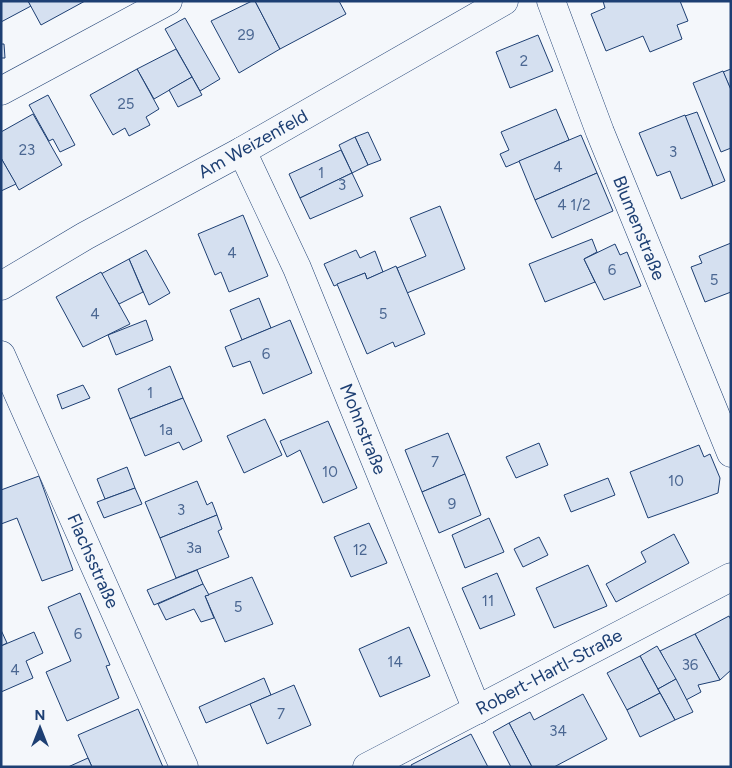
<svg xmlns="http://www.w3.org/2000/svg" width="732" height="768" viewBox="0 0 732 768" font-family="Figtree,sans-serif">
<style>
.building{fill:#d5e0f0;stroke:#1d3f73}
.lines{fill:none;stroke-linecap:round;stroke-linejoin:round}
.minor-casing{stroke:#1d3f73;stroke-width:29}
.minor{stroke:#f4f7fb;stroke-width:28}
.labels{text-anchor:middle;stroke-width:4;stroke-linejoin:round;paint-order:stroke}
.number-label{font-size:15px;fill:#4b6792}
.street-label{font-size:18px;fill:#1d3f73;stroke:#f4f7fb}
</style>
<rect width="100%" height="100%" fill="#f4f7fb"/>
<g class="building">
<polygon points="1,1 28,1 31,6 1,22"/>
<polygon points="28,1 85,1 41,25"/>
<polygon points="252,1 255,1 280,49 239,73 211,21"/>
<polygon points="255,1 339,1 346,14 280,49"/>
<polygon points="603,1 680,1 688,21 677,25 682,39 650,52 643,36 606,51 591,14 605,8"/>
<polygon points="185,18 220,79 200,91 165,29"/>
<polygon points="538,35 553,71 510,88 496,52"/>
<polygon points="1,44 4,44 5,58 1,58"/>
<polygon points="176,49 192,77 154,99 137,69"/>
<polygon points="137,69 159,109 146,117 150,125 129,136 125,128 113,135 90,95"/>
<polygon points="731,69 731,90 723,72"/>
<polygon points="723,71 731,90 731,148 721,152 693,83"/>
<polygon points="192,77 202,95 178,107 169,90"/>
<polygon points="48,95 75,145 60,152 53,139 49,141 29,105"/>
<polygon points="556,109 569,140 506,167 500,154 509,150 501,132"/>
<polygon points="697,112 725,181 713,186 685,116"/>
<polygon points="33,114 62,165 19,190 1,158 1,132"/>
<polygon points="685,115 713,186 681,199 670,171 657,176 639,133"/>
<polygon points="368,132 381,160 368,165 355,137"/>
<polygon points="581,135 597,173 535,200 519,161"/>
<polygon points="355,137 368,165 352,173 339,145"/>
<polygon points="341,150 352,173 300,198 289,174"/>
<polygon points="1,158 16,184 1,191"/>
<polygon points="352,173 363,196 310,219 300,198"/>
<polygon points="597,173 613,211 552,238 535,200"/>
<polygon points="440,206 465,269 407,293 397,268 426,256 410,218"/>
<polygon points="243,215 268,276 229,292 221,272 215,275 198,234"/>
<polygon points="592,239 597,252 584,259 595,282 545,302 529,264"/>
<polygon points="731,243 731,292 705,302 691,267 702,263 699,256"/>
<polygon points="615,244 620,255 627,252 641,286 604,300 584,259"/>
<polygon points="146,250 170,293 149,305 129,259"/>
<polygon points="356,250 360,258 375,251 383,272 367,279 365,273 334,286 324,264"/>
<polygon points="129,259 143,292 119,304 101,274"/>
<polygon points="396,266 425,334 395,347 393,342 367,354 337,284 365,273 367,279"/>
<polygon points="101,272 130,324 83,347 56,297"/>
<polygon points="259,298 271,328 242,340 230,310"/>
<polygon points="146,320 153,340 116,355 108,335"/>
<polygon points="290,320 312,373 263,394 250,361 233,367 225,347"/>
<polygon points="170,366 183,398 130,419 118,389"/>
<polygon points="83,385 90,398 62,409 57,395"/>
<polygon points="183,398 202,441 183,450 179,442 145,456 130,419"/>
<polygon points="265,419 282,455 244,473 227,436"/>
<polygon points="328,421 357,488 323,503 300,450 287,457 280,441"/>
<polygon points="448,433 465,474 422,492 405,450"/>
<polygon points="539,443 548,465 516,478 506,457"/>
<polygon points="699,445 704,457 710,454 720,478 718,493 648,518 630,472"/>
<polygon points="127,467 135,488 105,499 97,479"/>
<polygon points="465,474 481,515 439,533 422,492"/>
<polygon points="39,476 73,570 42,581 17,518 1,524 1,490"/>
<polygon points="608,478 615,495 571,512 564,495"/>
<polygon points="197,481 207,505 212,502 217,515 160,538 145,502"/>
<polygon points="135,488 142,504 104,518 97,502"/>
<polygon points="217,515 222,529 218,531 229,557 176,578 160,538"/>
<polygon points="489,518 504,552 465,568 452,535"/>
<polygon points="369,523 387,563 351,577 334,537"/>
<polygon points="674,534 689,563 616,602 606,584 646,562 641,552"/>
<polygon points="539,537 548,555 523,567 514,549"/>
<polygon points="588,565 607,606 554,628 536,588"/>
<polygon points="197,570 203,584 154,605 147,590"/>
<polygon points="497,573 515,615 480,629 462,588"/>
<polygon points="252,577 273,624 225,642 205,596"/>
<polygon points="203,584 209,595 205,596 214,618 201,622 194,609 166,620 158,604"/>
<polygon points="80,593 110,665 106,666 119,698 67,721 46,672 71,661 48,607"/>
<polygon points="729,616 731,620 731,670 720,680 695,634"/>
<polygon points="409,627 430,676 380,697 359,649"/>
<polygon points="1,630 7,643 1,646"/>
<polygon points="34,632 43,653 26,661 33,678 1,692 1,646"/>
<polygon points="695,634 720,680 698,685 701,692 686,700 660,651"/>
<polygon points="657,646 676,679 658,689 640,656"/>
<polygon points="640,656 660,693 627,710 607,673"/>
<polygon points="264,678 271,695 206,723 199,707"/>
<polygon points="676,679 693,712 675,720 658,689"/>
<polygon points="294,685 311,725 267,744 250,704"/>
<polygon points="660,693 675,720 640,737 627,710"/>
<polygon points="583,694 607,739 554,767 532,767 509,723 530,712 534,720"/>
<polygon points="138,709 163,767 92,767 78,735"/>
<polygon points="509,723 532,767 511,767 493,732"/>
<polygon points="471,734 488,767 412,767 411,765"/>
<polygon points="88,758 92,767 68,767"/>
</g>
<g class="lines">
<defs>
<g id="minor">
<polyline points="551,1 600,132 731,453"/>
<polyline points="1,91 168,1"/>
<polyline points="242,151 297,268 477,710"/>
<polyline points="1,286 85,236 242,151 504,1"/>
<polyline points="1,355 184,767"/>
<polyline points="367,767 731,577"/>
</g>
</defs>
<use href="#minor" class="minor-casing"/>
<use href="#minor" class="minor"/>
</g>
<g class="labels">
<g class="number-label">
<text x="246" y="40">29</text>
<text x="524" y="66">2</text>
<text x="126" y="109">25</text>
<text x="27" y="155">23</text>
<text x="673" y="157">3</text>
<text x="558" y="172">4</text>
<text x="321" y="178">1</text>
<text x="342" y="190">3</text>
<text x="574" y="210">4 1/2</text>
<text x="232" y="258">4</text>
<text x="612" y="275">6</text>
<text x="714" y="285">5</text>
<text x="95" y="319">4</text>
<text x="383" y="319">5</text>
<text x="266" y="359">6</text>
<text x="150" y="398">1</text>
<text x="166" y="435">1a</text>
<text x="435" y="467">7</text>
<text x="330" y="477">10</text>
<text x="676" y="486">10</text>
<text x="452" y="509">9</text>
<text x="181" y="515">3</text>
<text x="194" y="553">3a</text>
<text x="360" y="555">12</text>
<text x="488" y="606">11</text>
<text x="238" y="612">5</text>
<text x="78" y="639">6</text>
<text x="395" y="667">14</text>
<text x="690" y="670">36</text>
<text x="15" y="675">4</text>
<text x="281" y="719">7</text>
<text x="558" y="736">34</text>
</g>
<g class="street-label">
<text transform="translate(253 144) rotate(-29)" y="6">Am Weizenfeld</text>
<text transform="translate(639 228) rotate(68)" y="6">Blumenstraße</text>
<text transform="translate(363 429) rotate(68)" y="6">Mohnstraße</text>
<text transform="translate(93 561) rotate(66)" y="6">Flachsstraße</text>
<text transform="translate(549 672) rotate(-28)" y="6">Robert-Hartl-Straße</text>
</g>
</g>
<rect width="732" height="768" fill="none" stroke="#1d3f73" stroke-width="5"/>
<g transform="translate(40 728)" stroke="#f4f7fb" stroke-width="4" paint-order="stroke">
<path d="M0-4L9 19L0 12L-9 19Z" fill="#1d3f73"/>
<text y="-8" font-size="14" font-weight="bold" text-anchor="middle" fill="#1d3f73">N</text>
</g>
</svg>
